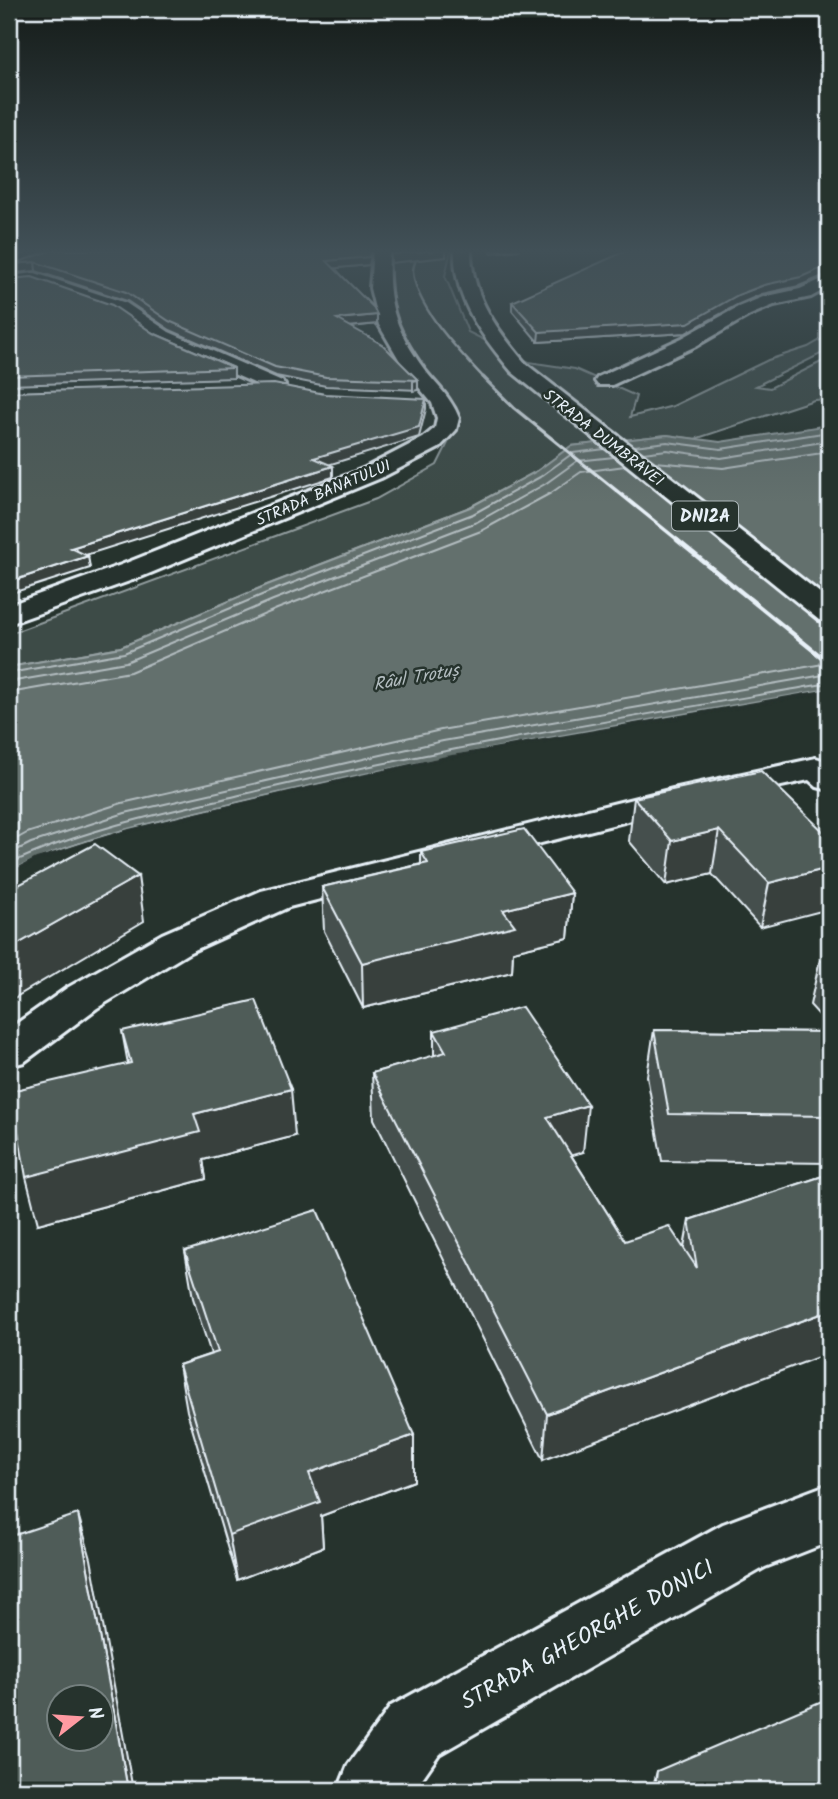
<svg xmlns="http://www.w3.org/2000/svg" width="838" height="1799" viewBox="0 0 838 1799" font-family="Kalam,sans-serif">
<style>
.green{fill:#3e4b47;stroke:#939ea0;stroke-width:2}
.water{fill:#636f6d;stroke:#98a3a5;stroke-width:2}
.pier{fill:#26332d}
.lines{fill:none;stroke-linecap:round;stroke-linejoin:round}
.shore{stroke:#b3bdc0;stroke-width:2}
.street-casing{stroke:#e8f1f8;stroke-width:6}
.primary-casing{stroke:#e8f1f8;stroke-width:6}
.street{fill:#26332d;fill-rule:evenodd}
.primary{fill:#26332d;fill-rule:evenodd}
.rail-far2{stroke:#e8f1f8;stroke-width:2.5}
.rail-far1{stroke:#e8f1f8;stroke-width:3.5}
.rail{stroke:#e8f1f8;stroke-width:4.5}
.wall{fill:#454f4d;stroke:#e8f1f8;stroke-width:2}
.shaded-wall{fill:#38403e;stroke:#e8f1f8;stroke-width:2}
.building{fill:#505c59;stroke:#e8f1f8;stroke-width:2;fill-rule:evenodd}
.labels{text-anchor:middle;stroke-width:5;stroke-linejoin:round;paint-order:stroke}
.far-street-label{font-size:16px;fill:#e8f1f8;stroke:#26332d}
.shield{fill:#26332d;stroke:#aeb8bb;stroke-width:2}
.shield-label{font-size:18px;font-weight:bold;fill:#e8f1f8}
.far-water-label{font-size:18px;font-style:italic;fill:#b3bdc0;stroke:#26332d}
.near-street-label{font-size:23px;fill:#e8f1f8;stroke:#26332d}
</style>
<rect width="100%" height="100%" fill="#26332d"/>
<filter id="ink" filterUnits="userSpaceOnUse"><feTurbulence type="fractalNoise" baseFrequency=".0143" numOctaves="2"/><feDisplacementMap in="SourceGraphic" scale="14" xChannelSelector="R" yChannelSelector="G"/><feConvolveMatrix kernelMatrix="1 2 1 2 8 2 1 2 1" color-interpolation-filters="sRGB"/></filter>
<g filter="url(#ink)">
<polygon class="green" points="369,250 451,250 445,276 468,332 529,362 575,369 636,396 630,417 673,406 768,360 808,347 829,335 829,350 756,386 770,388 829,358 829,399 814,400 695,439 667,435 571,446 537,471 470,507 267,585 121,647 9,667 9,634 376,499 437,465 458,423 413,379 371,286"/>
<path class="water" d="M829,425V689C636,722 443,754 252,799C170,819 84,834 9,872V667L121,647L267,585L470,507L537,471L571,446L667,435L720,442Z"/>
<polygon class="pier" points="829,689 829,693 447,759 290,794 130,832 37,861 9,876 9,872 36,858 129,829 289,791 446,756"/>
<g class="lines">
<g class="shore">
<polyline points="634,446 667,442 721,449 829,432"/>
<polyline points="643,453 667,450 721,458 829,441"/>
<polyline points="655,462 723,468 829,452"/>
<polyline points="9,673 124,653 269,592 473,514 540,477 573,453 605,449"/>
<polyline points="9,682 126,662 273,600 477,522 545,484 577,461 614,457"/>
<polyline points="9,693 130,672 277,609 481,531 551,493 581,472 625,466"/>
<polyline points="9,843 27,833 122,803 441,730 829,663"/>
<polyline points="9,854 31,843 125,813 443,741 829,674"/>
<path d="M9,864C87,827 174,811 257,791C446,747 638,716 829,683"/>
</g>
<defs>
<g id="street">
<polygon points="36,250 61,250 59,253 9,272 9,260"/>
<path d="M373,250H389C387,302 393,326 424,369C437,386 451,397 459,418L456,430L439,448L381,478L141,577L9,624V605L121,565L365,468L423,438L435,428L437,418L432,403L407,373L379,325L370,288Z"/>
<polygon points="35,273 126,303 169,332 282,381 285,385 282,389 268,389 155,340 114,311 34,283 9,286 9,276"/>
<polygon points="829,276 829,287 811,297 774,305 750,315 696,346 612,385 598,385 595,381 598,377 682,338 738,307 763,297 800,289"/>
<polygon points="816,758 829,762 829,790 817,787 809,780 675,809 289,907 190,952 97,1008 24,1062 9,1066 9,1029 67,988 162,934 261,891 673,789"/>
<polygon points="829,1484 829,1542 765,1567 439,1754 414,1790 338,1790 348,1765 391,1706 723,1524"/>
</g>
<path id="primary" d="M455,250H471C471,296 497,330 526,364L829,600V622L819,620L512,372C482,336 453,299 455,250Z"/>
</defs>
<use href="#street" class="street-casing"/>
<use href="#primary" class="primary-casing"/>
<use href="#street" class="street"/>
<use href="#primary" class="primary"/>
<path class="rail-far2" d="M420,250C418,256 413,264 413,271C415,307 461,353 484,378"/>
<polyline class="rail-far1" points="483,377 514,408 679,541"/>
<polyline class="rail" points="677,540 829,663"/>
</g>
<g class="wall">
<polygon points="52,250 369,265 335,268 377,315 377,324 351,327 418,380 418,390 326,386 276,376 170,330 127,301 36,271 14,273"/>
<polygon points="829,250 829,274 828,274 799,286 762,294 737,305 686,333 538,342 512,311 512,302"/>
<polygon points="9,279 153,333 234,368 234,378 9,385"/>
<polygon points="634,798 829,837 760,927 712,874 666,885 629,841"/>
<polygon points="421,852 572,893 568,938 513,951 512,972 363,1008 324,931 322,887 421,864"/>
<polygon points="829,956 829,1026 810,1005 820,959"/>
<polygon points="654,1030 829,1032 829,1163 662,1161 647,1076"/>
<polygon points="122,1031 295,1136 203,1160 206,1179 38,1224 128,1064"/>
<polygon points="434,1031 583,1152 571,1155 625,1241 684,1247 689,1220 829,1174 543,1460 374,1119 372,1073 434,1056"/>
<polygon points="185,1251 414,1435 414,1481 321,1516 323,1547 237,1580 187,1411 179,1365 211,1354 193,1298"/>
<polygon points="657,1771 829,1790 652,1790"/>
</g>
<g class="shaded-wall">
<polygon points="9,250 28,250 9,257"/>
<polygon points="370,250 372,250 369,265 328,269 327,261"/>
<polygon points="437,250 446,250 446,257 391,263 391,254"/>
<polygon points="491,250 520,250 491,253"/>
<polygon points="35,262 36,271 14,273 13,264"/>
<polygon points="829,265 828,274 799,286 762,294 737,305 686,333 538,342 539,332 738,295 764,285"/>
<polygon points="377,315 377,324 338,328 337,319"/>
<polygon points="418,380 418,390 413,391 413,381"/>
<polygon points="426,399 426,409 419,437 315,469 314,458"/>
<polygon points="333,466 333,477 73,559 71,548"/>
<polygon points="88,556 90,568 9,594 9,582"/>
<polygon points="719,830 712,874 666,885 672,841"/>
<polygon points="829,868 829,909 760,927 769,883"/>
<polygon points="138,876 144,921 9,1001 9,949"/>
<polygon points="572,893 568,938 513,951 512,972 363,1008 362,963 503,910"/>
<polygon points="291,1089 295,1136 203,1160 206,1179 38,1224 26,1177 194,1114"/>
<polygon points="588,1105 583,1152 543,1164 547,1117"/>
<polygon points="829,1311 829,1353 543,1460 547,1414"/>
<polygon points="414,1435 414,1481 321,1516 323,1547 237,1580 229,1535 309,1473"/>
<polygon points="78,1514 91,1559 133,1790 128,1790"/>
</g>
<g class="building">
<polygon points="52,250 370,250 369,257 327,261 374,308 377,315 337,319 383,345 418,380 326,377 275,367 169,321 126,292 35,262 13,264"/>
<polygon points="391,250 437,250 391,254"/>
<polygon points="628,250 829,250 829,265 801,277 764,285 738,295 688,323 539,332 512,302"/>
<polygon points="32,277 112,305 153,333 234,368 9,376 9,279"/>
<polygon points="274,384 325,394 426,399 419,427 314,458 333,466 71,548 88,556 9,582 9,392"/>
<polygon points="761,771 829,837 829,868 769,883 719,830 672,841 634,798"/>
<polygon points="524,829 572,893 503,910 515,926 362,963 322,887 428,863 421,852"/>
<polygon points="95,844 138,876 9,949 9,890"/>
<polygon points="829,956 829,968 820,959"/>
<polygon points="256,1000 291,1089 194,1114 200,1132 26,1177 11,1091 131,1063 122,1031"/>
<polygon points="522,1007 588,1105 547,1117 625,1241 669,1226 697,1268 689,1220 829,1174 829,1311 547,1414 372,1073 446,1052 434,1031"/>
<polygon points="654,1030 829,1032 829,1116 669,1114"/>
<polygon points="317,1210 414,1435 309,1473 320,1502 229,1535 179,1365 218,1352 185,1251"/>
<path d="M78,1514L128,1790H9V1537ZM60,1698H102V1740H60Z"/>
<polygon points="829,1698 829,1790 655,1790 657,1771"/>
</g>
</g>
<linearGradient id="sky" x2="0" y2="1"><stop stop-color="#151c19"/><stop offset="0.5" stop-color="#415057"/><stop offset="1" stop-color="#415057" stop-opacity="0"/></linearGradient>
<rect width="838" height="502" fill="url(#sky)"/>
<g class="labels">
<g class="far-street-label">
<text transform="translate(604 437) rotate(38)" y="6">STRADA DUMBRAVEI</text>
<text transform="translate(323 492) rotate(-23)" y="6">STRADA BANATULUI</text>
</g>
<rect class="shield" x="672" y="501.5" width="66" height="29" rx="5"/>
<g class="shield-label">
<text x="705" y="522">DN12A</text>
</g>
<g class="far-water-label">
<text transform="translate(416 677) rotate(-10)" y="6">Râul Trotuș</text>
</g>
<g class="near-street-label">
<text transform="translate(587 1634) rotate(-29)" y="8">STRADA GHEORGHE DONICI</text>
</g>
</g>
<rect width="838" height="1799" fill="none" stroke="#26332d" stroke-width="35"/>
<rect x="18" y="18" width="803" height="1764" fill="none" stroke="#e8f1f8" stroke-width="2.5" filter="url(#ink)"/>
<g transform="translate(80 1718) rotate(73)"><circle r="33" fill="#26332d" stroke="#747f7e" stroke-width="2"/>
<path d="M0-5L12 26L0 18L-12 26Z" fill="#ff9aa2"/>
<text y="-10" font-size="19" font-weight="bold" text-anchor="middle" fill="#e8f1f8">N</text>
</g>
</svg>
